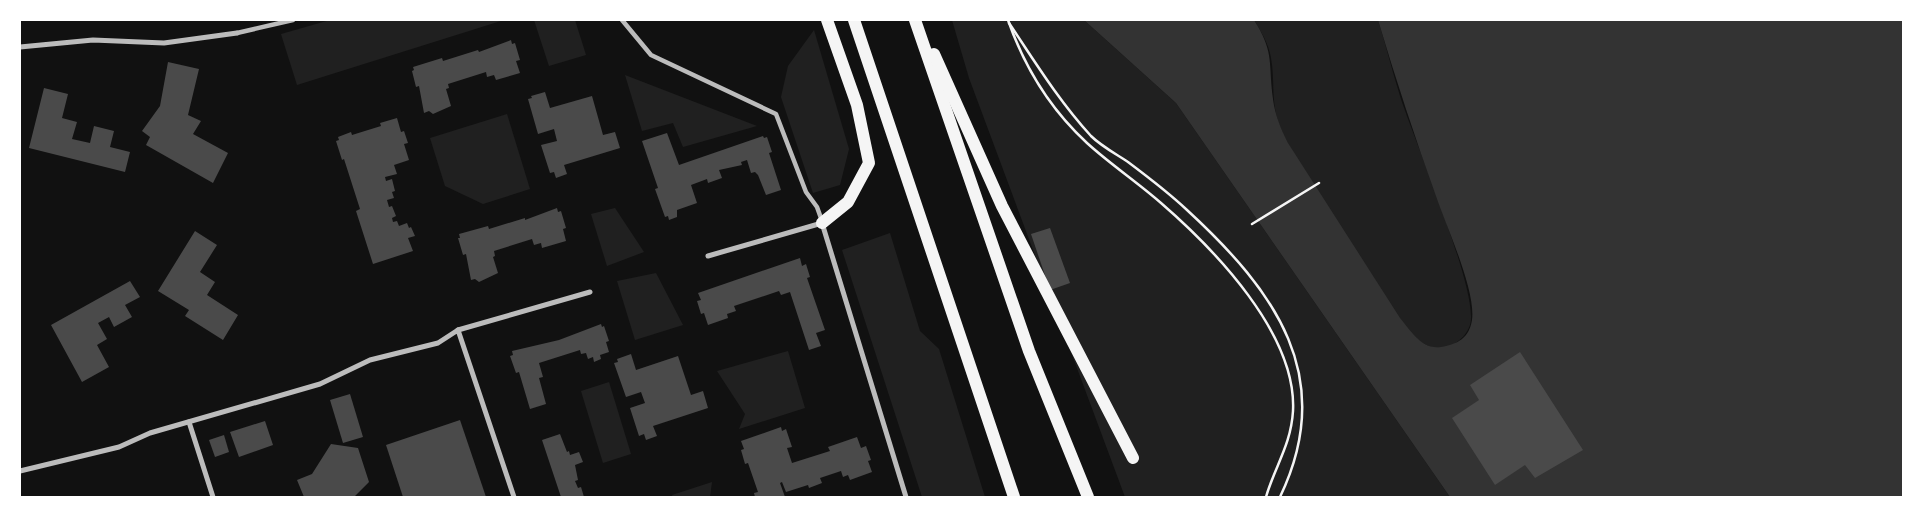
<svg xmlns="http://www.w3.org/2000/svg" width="1923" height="517" viewBox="0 0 1923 517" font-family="'Noto Sans',sans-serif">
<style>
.green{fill:#202020}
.water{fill:#333}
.building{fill:#4a4a4a}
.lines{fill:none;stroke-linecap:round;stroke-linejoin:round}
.path{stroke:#f5f5f5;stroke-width:2.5}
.pedestrian{stroke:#bcbcbc;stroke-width:4.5}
.minor{stroke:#bcbcbc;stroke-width:5}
.trunk{stroke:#f5f5f5;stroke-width:12}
</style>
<rect width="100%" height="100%" fill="#111"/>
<g class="green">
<polygon points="330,20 504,20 297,85 281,34"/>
<polygon points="534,20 575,20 586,55 549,66"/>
<polygon points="952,20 1084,20 1176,103 1450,497 1125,497 969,78"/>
<path d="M1254,20H1378C1386,45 1392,71 1400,96C1413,137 1480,294 1470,325C1463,345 1439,355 1421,342C1400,327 1386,297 1372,275C1351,244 1331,212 1311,180C1299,161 1285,142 1278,121C1271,100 1275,79 1271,58C1269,44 1261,32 1254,20Z"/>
<polygon points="814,30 849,149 840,185 813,193 781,97 788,66"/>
<polygon points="625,75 757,126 683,147 673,123 642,131"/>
<polygon points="507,114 530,189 483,204 445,186 430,138"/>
<polygon points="615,208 644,252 607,266 591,214"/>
<polygon points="890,233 920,331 939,349 985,497 922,497 842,250"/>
<polygon points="656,273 683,325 635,340 617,281"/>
<polygon points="788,351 805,408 739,429 745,414 717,371"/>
<polygon points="609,382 631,454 603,463 581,391"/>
<polygon points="712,482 710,497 673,497 672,495"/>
</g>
<path class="water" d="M1084,20H1254C1275,53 1268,63 1273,99C1275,115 1281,129 1288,143L1400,318C1411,331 1422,350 1441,347C1458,344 1469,338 1472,320C1476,290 1446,226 1436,196C1415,138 1396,80 1378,20H1903V497H1450L1176,103Z"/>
<g class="building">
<polygon points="511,40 512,44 515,43 520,60 516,61 520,73 496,80 494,75 487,77 486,72 448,84 449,88 446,89 451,106 433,114 429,111 424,113 419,86 416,87 412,71 414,70 413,67 442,58 443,61 478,50 479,52"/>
<polygon points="168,62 199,69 188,115 201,121 193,134 228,153 213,183 146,145 150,137 142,131 160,106"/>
<polygon points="44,88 68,94 62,118 77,122 72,139 90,143 94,126 114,131 110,147 130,152 125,172 29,148"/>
<polygon points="545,92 550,108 592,96 603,135 615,132 620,148 564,165 567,174 556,178 554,172 550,173 541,145 557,141 554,129 538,134 528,99 532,98 531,96"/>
<polygon points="397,118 401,132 404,131 408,143 404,144 409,160 394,165 397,174 385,177 386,181 392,179 395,191 392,192 394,198 387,200 389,207 392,206 396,216 392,218 393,222 397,221 399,226 407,223 409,228 411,227 415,236 408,238 413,251 373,264 356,211 360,209 344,159 342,160 336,141 339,140 338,137 351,132 352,135 381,126 380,123"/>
<polygon points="667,133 679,165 763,136 764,138 767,137 772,152 769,153 781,190 766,195 758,175 755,172 751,173 747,160 741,162 742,165 719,170 722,178 708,183 707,179 691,185 697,203 677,210 677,217 669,220 668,216 665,217 655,189 658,188 642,141"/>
<polygon points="557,208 558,212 561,211 566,228 563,229 566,241 542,248 541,243 534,245 532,239 494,251 495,256 493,257 498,273 479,282 475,279 471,280 466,254 463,255 458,238 460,238 459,234 488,226 489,229 525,218 525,220"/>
<polygon points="1050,228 1070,283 1050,290 1031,234"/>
<polygon points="195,231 217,245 200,272 215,282 207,295 238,315 223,340 185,316 189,310 158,291"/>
<polygon points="800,258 802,266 806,264 810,277 807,278 825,330 816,333 821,346 809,350 790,292 781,295 779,291 734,306 736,311 727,314 728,318 708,325 704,313 701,314 697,301 701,300 698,293"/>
<polygon points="130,281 140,297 125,305 132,317 114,327 109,317 98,323 107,339 97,345 109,367 82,382 51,325"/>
<polygon points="601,324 602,327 604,326 609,341 606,342 609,352 600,355 601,359 594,362 593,357 588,359 586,353 581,354 580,350 539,363 543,377 539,378 546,404 530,409 519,372 516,373 510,356 513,355 512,351 559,340"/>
<polygon points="1520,352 1583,450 1535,478 1525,465 1495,485 1452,418 1479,400 1470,385"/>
<polygon points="631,354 636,370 678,356 691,395 703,391 708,408 653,426 657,436 646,440 644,434 639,436 630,408 645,403 641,392 626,397 614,363 618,362 617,359"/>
<polygon points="350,394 363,437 343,443 330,400"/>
<polygon points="460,420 486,497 403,497 386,445"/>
<polygon points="265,421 273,445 239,457 230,432"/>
<polygon points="781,427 782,431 786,429 792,447 787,448 792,463 830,451 828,447 857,437 861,448 866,446 871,460 868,461 872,472 850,480 848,475 843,477 841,471 820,478 822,483 809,488 808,485 786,492 782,482 780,483 785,497 755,497 754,493 758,492 748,463 745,464 741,450 744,449 741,441"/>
<polygon points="560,434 567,452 569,451 570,455 579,452 583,462 575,465 578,480 575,481 578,488 581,487 584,497 561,497 542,440"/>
<polygon points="224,435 229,452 215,457 209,440"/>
<polygon points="331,444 358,448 369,482 354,497 304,497 297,480 312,474"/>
</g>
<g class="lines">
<g class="path">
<path d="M1008,20C1024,66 1050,109 1087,143C1110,164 1137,182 1161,203C1214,249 1297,334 1293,411C1291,445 1275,466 1266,497"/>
<path d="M1009,23C1035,62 1059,101 1091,136C1101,146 1116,154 1128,162C1148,177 1169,193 1187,210C1275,291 1338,377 1280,497"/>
<polyline points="1252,224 1319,183"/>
</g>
<g class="pedestrian">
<polyline points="622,20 651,55 776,114 806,192 817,207 822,221"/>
<polyline points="237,33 293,20"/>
</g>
<g class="minor">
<polyline points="20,47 93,40 164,43 237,33"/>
<polyline points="708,256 822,223 906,497"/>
<polyline points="458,330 590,292"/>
<polyline points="189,422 213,497"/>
<polyline points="20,471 119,447 150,433 320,384 370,360 438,343 458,330 514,497"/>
</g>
<g class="trunk">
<polyline points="854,20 1014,497"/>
<polyline points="915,20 1029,351 1088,497"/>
<polyline points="934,54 1002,206 1133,458"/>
<polyline points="822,223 848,202 869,163 857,105 827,20"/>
</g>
</g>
<rect width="1923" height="517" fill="none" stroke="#ffffff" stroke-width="42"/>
</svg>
